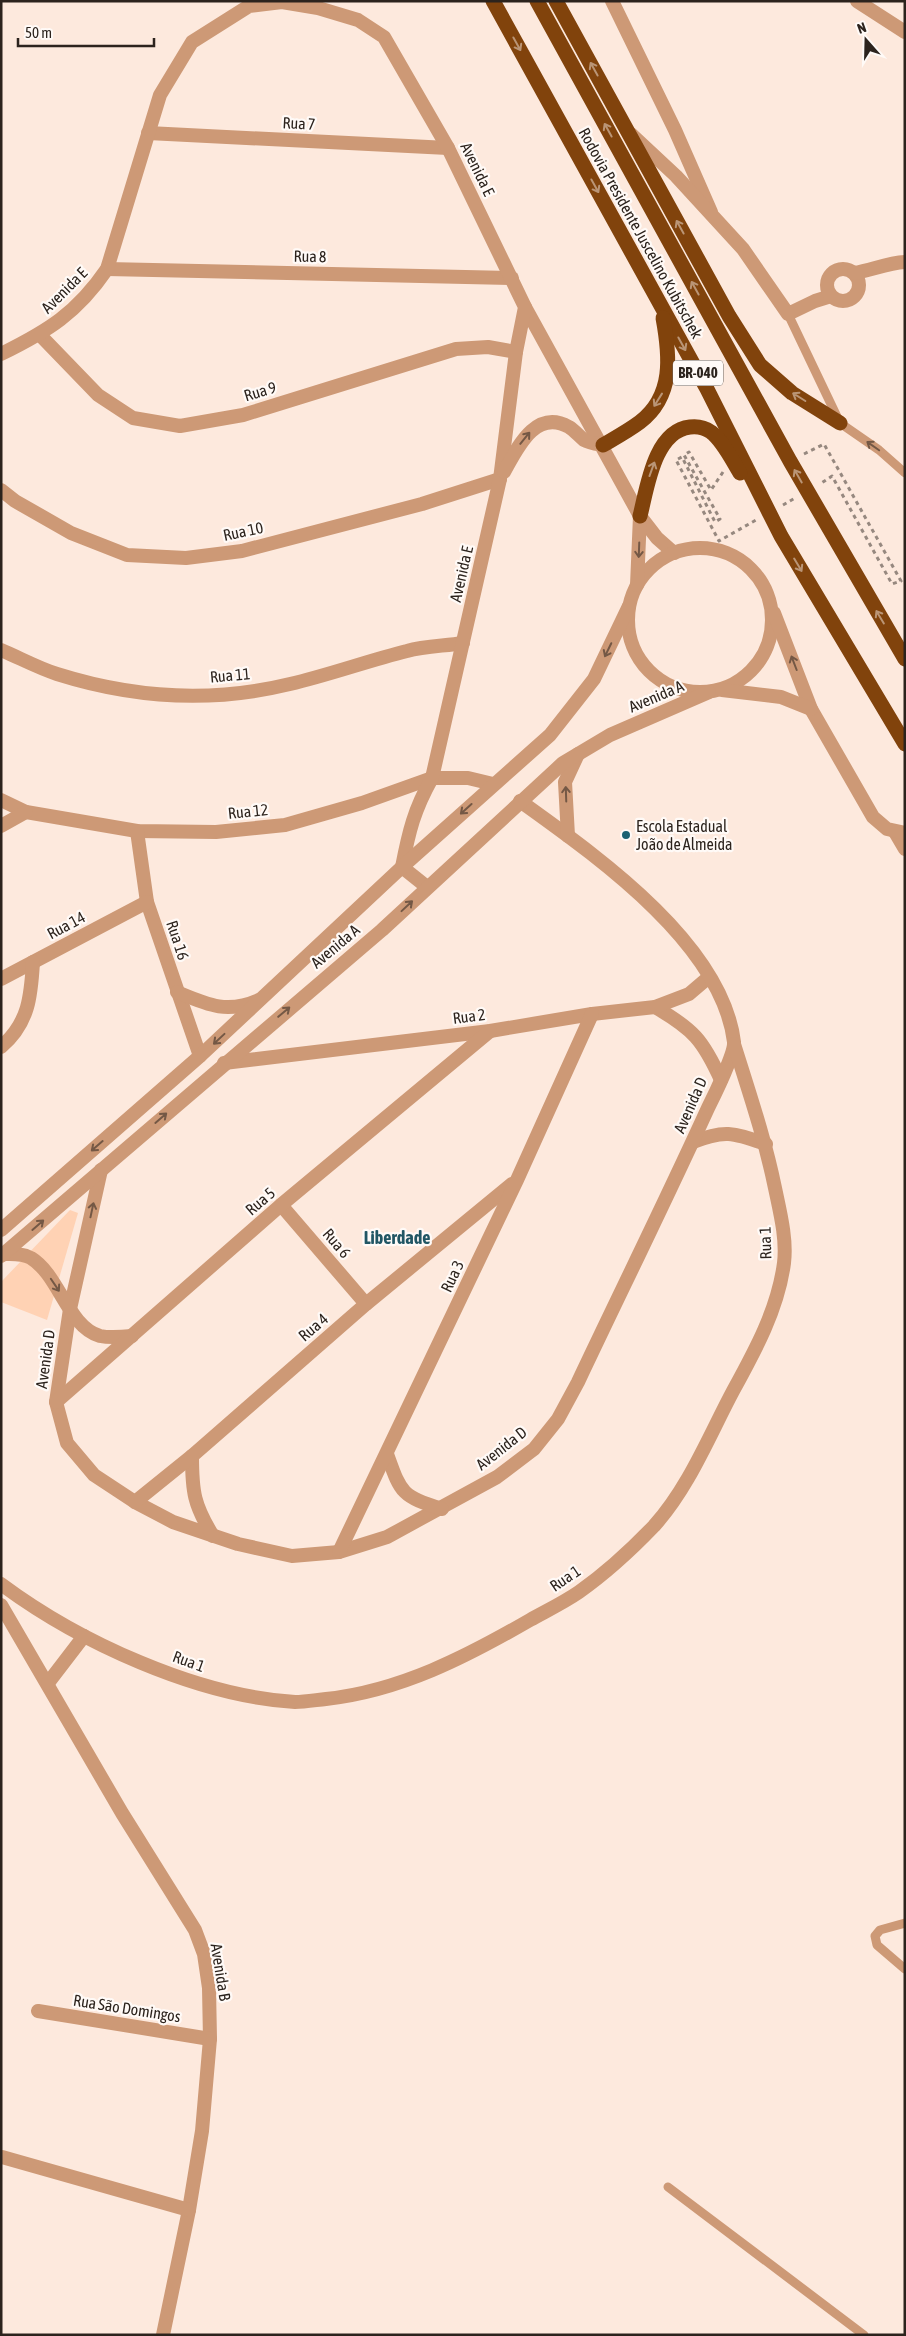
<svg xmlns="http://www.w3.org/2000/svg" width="906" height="2336" viewBox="0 0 906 2336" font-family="'Asap Condensed',sans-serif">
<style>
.green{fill:#ffd2b4}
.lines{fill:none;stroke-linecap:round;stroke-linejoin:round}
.path{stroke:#96887f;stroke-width:3;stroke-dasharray:4 4;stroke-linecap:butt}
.service{stroke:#cd9976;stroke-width:9}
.minor{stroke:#cd9976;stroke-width:14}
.tertiary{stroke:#cd9976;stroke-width:14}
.motorway{stroke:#81430c;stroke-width:15}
.oneway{stroke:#ba9576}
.oneway2{stroke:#745845}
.poi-dot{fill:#1c6273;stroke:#fffaf7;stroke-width:2}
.labels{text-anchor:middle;stroke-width:4.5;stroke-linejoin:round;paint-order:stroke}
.shield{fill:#fffaf7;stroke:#6b645e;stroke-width:1}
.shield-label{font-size:15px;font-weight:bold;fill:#2c231d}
.street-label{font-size:16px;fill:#2c231d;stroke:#fffaf7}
.poi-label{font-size:16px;fill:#2c231d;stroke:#fffaf7;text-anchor:start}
.neighbourhood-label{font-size:18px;font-weight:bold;fill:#215664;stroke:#fffaf7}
</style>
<rect width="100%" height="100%" fill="#fde9dd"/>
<polygon class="green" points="70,1210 78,1213 47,1320 1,1302 1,1282"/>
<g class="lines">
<g class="path">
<polyline points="804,454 824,444 901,581 892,584 832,476 820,484"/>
<polyline points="723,472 711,490 689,452 684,455 720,519 715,522 682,457 676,460 719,541 756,520"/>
<polyline points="783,505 795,498"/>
</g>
<g class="service">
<polyline points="788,314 840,423 879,450 905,473"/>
<polyline points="905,1923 880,1930 875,1936 877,1945 905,1969"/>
<polyline points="668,2187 864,2335"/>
</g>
<g class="minor">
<polyline points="612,1 675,130 711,212"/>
<polyline points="857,1 905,32"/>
<polyline points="148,133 448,148"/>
<polyline points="107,269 512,278"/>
<polyline points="40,335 98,395 133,418 180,426 243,415 456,349 488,347 516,352"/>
<polyline points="1,490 15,501 71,533 127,555 186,558 242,551 422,504 500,479"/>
<path d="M1,650C20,658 38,668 57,674C133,698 212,703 290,684C329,675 367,661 407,651C425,646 445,646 463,643"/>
<polyline points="1,800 26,812 137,831 216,832 285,825 362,803 432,778 468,778 493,784"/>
<polyline points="1,826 26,812"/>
<polyline points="137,831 147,902 200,1056"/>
<polyline points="895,832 905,849"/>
<polyline points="1,979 147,902"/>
<path d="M177,992C208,1005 227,1014 259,1000"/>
<path d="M655,1007C693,1029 703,1040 721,1080"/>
<path d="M1,1047C29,1023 31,996 33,962"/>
<polyline points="224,1063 490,1031 592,1014 655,1007 689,994 709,977"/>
<path d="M693,1142C725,1129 734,1133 766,1144"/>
<path d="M101,1170L70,1309L56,1402L67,1443L94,1475L135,1502L173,1522L238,1544L292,1556L339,1552L387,1537L497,1477L534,1449L558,1419L578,1382C621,1291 666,1200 708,1108C714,1096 735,1053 734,1042C722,943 595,855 520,801"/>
<polyline points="281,1205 366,1304"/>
<path d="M4,1254C13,1254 22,1253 31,1258C59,1275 68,1327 100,1336C110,1338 122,1337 132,1336"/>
<polyline points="56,1402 281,1205 490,1031"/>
<path d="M387,1454C401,1493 401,1496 442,1509"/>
<path d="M192,1456C192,1492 194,1505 213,1536"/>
<polyline points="135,1502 192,1456 366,1304 512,1184"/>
<polyline points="339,1552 517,1180 592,1014"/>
<path d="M1,1584C79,1642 197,1696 295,1702C305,1702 316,1700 326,1699C400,1691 466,1657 530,1620C546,1611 563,1603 579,1592C606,1573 631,1550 654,1526C689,1487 709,1436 733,1391C755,1351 778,1309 784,1263C787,1239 780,1212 775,1188C765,1139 749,1092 734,1044"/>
<polyline points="1,1605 122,1813 195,1930 204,1954 209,1988 210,2039 202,2131 189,2210 163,2335"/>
<polyline points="48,1683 84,1636"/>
<polyline points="38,2011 210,2039"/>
<polyline points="2,2157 189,2210"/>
</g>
<g class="tertiary">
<polyline points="631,134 676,176 743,249 788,314 815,301 831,296"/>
<circle cx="843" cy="285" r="16"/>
<path d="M854,273C872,270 887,263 905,262"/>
<polyline points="525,307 640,516 657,538 674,553"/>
<path d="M1,354C48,331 77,313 107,269L160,95L192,42L249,6L282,2L318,8L358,20L384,37L448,148L525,307L516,352L500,479L432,778C414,810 409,831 402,867L427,887"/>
<path d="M504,472C517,449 535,408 569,427C574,430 579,436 584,440C589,443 597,444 603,445"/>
<circle cx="700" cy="620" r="72"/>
<polyline points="637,585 640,516"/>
<polyline points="774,613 811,709 873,817 887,829 905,833"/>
<polyline points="722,690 781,697 811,709"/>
<polyline points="568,836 565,782 578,754"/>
<polyline points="1,1230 200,1056 402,867 550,735 594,679 629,606"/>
<polyline points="1,1256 382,930 563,763 610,735 709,692"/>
</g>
<g class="motorway">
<polyline points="493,1 707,389 781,536 905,744"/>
<polyline points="537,1 790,461 905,659"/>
<polyline points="556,1 729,316 760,365 792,393 840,423"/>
<path d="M603,445C615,438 628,431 640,422C674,396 670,356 663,318"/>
<path d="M640,516C647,489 654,431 690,427C698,426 704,427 711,432C723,441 732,460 740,473"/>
</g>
</g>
<defs><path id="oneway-shaft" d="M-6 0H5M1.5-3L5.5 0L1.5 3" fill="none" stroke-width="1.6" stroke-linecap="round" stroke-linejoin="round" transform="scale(1.25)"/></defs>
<g class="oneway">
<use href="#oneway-shaft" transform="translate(517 44) rotate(61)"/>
<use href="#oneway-shaft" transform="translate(594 69) rotate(-119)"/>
<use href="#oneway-shaft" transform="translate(608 130) rotate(-119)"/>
<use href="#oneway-shaft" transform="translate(595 186) rotate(61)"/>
<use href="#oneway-shaft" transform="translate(680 227) rotate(-119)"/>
<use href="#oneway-shaft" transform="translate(695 288) rotate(-119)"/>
<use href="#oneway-shaft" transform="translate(682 344) rotate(61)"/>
<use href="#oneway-shaft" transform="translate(799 397) rotate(-148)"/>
<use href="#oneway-shaft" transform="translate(658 400) rotate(122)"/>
<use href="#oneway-shaft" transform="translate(652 469) rotate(-70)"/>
<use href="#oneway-shaft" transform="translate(798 476) rotate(-120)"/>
<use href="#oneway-shaft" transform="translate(798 565) rotate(59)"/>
<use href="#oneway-shaft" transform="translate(880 617) rotate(-121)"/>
</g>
<g class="oneway2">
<use href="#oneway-shaft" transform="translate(525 438) rotate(-51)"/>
<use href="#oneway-shaft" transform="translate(873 446) rotate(-145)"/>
<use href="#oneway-shaft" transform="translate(639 550) rotate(92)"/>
<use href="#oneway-shaft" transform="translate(608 650) rotate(116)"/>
<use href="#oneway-shaft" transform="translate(794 663) rotate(-111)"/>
<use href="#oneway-shaft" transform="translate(566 794) rotate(-92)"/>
<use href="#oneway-shaft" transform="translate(466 809) rotate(138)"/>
<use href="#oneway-shaft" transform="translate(407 906) rotate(-43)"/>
<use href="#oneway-shaft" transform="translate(284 1012) rotate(-40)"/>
<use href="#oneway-shaft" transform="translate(219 1039) rotate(137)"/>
<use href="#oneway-shaft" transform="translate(161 1118) rotate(-41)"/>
<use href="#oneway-shaft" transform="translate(97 1146) rotate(139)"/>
<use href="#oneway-shaft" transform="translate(92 1210) rotate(-78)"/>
<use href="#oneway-shaft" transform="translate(38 1225) rotate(-41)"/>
<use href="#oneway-shaft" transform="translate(55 1285) rotate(56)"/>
</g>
<circle class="poi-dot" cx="626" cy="835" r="5"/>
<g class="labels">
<rect class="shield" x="673" y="360.5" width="50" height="25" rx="4"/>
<g class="shield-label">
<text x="698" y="378">BR-040</text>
</g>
<g class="street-label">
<text transform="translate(299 123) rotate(3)" y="6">Rua 7</text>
<text transform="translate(478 169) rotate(64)" y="6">Avenida E</text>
<text transform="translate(641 233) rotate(61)" y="6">Rodovia Presidente Juscelino Kubitschek</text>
<text transform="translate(310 256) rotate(1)" y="6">Rua 8</text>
<text transform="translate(64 290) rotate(-45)" y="6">Avenida E</text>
<text transform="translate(260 391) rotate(-17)" y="6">Rua 9</text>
<text transform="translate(243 531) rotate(-12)" y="6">Rua 10</text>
<text transform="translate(461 574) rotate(-77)" y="6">Avenida E</text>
<text transform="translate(230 675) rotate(-5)" y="6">Rua 11</text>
<text transform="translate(656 696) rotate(-23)" y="6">Avenida A</text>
<text transform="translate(248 811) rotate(-6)" y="6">Rua 12</text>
<text transform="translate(66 925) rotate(-28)" y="6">Rua 14</text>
<text transform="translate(178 940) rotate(72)" y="6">Rua 16</text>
<text transform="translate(335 946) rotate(-40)" y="6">Avenida A</text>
<text transform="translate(469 1016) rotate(-7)" y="6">Rua 2</text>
<text transform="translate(690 1105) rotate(-66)" y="6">Avenida D</text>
<text transform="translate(260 1201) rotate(-41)" y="6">Rua 5</text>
<text transform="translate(337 1243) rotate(49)" y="6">Rua 6</text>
<text transform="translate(765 1243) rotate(-92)" y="6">Rua 1</text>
<text transform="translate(452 1276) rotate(-65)" y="6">Rua 3</text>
<text transform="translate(313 1327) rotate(-41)" y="6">Rua 4</text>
<text transform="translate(45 1359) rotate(-82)" y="6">Avenida D</text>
<text transform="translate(501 1448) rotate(-38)" y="6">Avenida D</text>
<text transform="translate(565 1578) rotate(-34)" y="6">Rua 1</text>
<text transform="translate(189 1661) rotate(20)" y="6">Rua 1</text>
<text transform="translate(221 1972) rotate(81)" y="6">Avenida B</text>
<text transform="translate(127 2008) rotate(9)" y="6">Rua São Domingos</text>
</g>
<g class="poi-label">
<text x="636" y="832">Escola Estadual<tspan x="636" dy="18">João de Almeida</tspan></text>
</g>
<g class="neighbourhood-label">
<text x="397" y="1244">Liberdade</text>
</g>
</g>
<rect width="906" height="2336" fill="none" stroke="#2c231d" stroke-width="5"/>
<g transform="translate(866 40) rotate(340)" stroke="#fffaf7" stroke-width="4" paint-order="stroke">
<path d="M0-4L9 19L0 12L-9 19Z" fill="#2c231d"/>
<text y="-8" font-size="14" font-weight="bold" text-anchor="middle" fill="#2c231d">N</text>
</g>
<path d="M18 38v8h136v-8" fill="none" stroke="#2c231d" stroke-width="2.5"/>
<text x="25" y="38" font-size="15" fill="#2c231d" stroke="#fffaf7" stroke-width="4" paint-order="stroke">50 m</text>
</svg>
